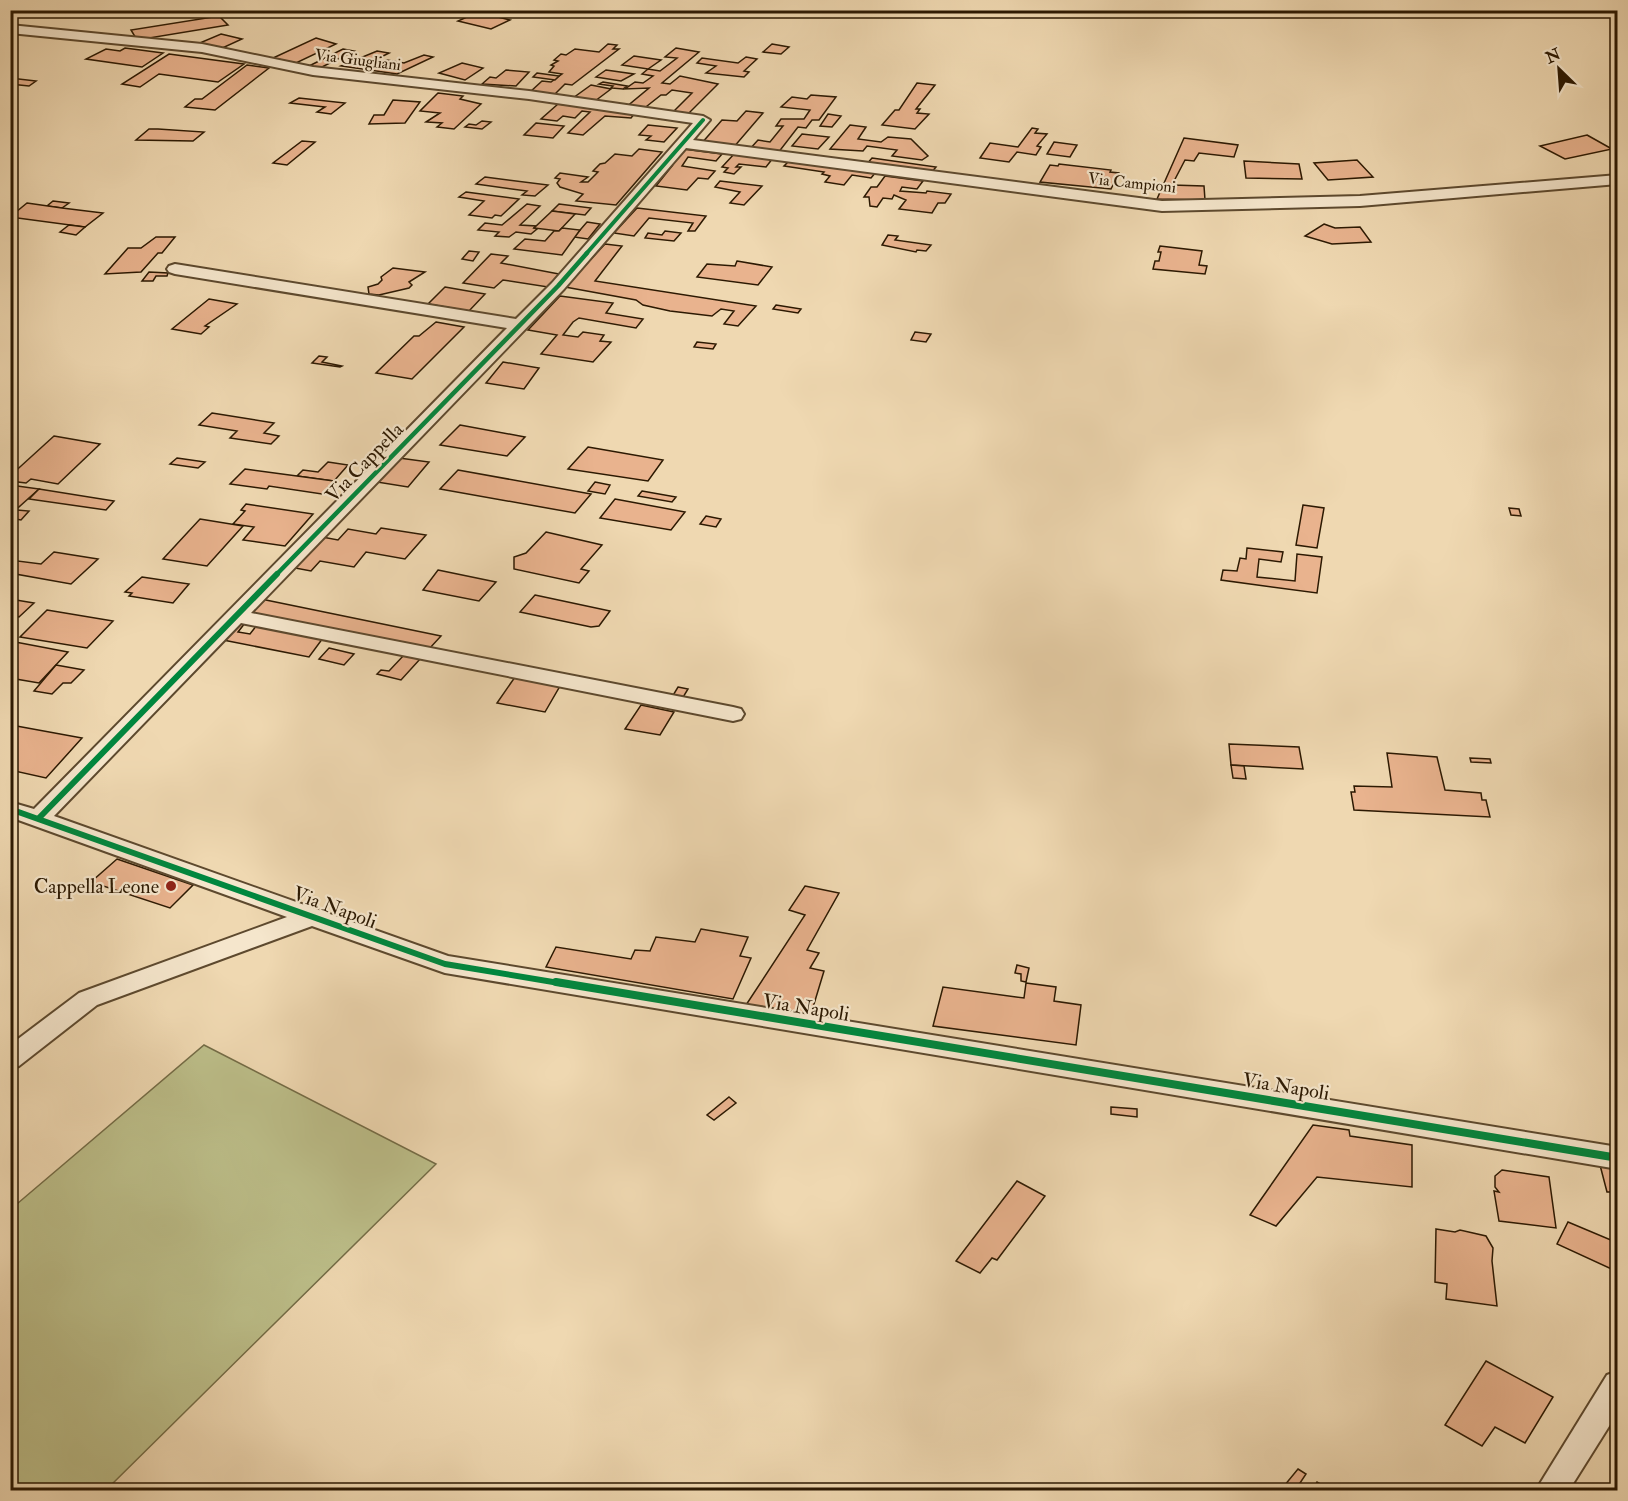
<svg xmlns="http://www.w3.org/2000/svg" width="1628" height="1501" viewBox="0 0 1628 1501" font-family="'IM FELL Double Pica',serif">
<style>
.green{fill:#bcbe89;stroke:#746c46;stroke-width:1.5}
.building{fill:#e9b38e;stroke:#2c1902;stroke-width:1.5}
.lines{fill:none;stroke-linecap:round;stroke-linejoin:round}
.street-casing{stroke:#5d492e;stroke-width:4}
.street{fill:#f5e6cc;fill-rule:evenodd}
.cycleway-far3-casing{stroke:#f5e6cc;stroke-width:6}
.cycleway-far2-casing{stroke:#f5e6cc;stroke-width:8}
.cycleway-far1-casing{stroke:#f5e6cc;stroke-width:10}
.cycleway-casing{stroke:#f5e6cc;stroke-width:11}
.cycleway-far3{stroke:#00873e;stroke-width:4}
.cycleway-far2{stroke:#00873e;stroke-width:4.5}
.cycleway-far1{stroke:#00873e;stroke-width:6}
.cycleway{stroke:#00873e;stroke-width:8}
.poi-dot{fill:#8f2418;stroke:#f5e6cc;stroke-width:2}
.labels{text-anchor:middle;stroke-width:4.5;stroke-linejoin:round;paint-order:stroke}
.far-street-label{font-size:16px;fill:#2c1902;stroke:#f5e6cc}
.street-label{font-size:20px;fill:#2c1902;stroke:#f5e6cc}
.poi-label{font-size:20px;fill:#2c1902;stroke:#f5e6cc;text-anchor:end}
</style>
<rect width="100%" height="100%" fill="#efd8b1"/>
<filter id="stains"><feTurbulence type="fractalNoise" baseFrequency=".00333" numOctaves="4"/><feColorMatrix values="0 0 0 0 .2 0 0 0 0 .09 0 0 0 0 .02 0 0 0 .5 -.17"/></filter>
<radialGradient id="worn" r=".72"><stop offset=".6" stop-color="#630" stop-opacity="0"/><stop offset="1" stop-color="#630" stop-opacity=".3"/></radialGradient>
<polygon class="green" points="204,1045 436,1164 106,1490 11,1490 11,1209"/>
<g class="building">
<polygon points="478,12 510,20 491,29 458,21"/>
<polygon points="219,16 228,25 137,40 131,30"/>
<polygon points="221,34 242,39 218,50 195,45"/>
<polygon points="316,38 336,44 296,63 273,58"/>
<polygon points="608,44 617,45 613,49 619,49 572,85 565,84 553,96 529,93 542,81 551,82 562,74 549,72 554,66 551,65 558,61 554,60 561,54 566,55 575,49 599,52"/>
<polygon points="772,44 789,47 781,54 763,52"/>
<polygon points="125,48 163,53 142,67 86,59 106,49 120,51"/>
<polygon points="676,48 699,52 662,83 670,84 680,76 718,84 686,116 672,113 692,93 672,90 666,95 661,95 642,110 625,108 649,88 625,89 635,82 643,83 653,76 642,74 648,69 660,71 677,58 665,57"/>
<polygon points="343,49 354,51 316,70 305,68"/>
<polygon points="377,51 389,53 373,61 381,62 387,60 404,63 424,55 433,57 397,74 341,66"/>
<polygon points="169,54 244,64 218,82 159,74 140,87 122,84"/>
<polygon points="634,56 661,60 648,69 622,65"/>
<polygon points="746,57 757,59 744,71 749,72 744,77 706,73 716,66 697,63 702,58 738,63"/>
<polygon points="462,63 483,68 465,80 439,73"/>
<polygon points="247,65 269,68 215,110 185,107 195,99 202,99"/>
<polygon points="506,70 529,72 516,86 482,84 490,77 496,78"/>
<polygon points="606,70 634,74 621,81 596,77"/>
<polygon points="537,73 559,76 555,80 533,77"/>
<polygon points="10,78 36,81 29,86 10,84"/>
<polygon points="603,82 627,86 623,89 611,88 613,86 599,84"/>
<polygon points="917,83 935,85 916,109 920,109 917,113 929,114 915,129 882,125 895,110 899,110"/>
<polygon points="591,85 611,89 595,101 573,98"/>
<polygon points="438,93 463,96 460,99 481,104 454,129 437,127 442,123 426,122 440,113 420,111"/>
<polygon points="811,95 836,97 819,120 812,120 806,128 798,127 778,153 749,150 758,140 770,142 783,126 776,126 781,119 804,119 810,110 781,107 792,97 807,99"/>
<polygon points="299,98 345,103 331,114 317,112 325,107 290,103"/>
<polygon points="393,100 420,102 405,123 369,124 374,115 384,115"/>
<polygon points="558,104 635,113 631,118 605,116 583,135 568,133 590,112 582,111 575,118 563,116 557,121 541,119"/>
<polygon points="746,111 763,113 733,148 701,144 722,120 737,121"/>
<polygon points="828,114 841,116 832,127 820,126"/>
<polygon points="482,121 491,122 482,129 465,127 469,124 476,125"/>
<polygon points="536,123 564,126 553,138 524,135"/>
<polygon points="648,125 677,128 664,142 646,140 651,136 639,135"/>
<polygon points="850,125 866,127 858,139 881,142 888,137 911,139 928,156 922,160 892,156 897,150 867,146 863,151 830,149"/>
<polygon points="1032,128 1038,129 1035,133 1047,134 1037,146 1041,147 1036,155 1017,152 1009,162 980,158 990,143 1018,147"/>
<polygon points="149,129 158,129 204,132 193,141 136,140"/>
<polygon points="802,134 829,137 818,149 792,146"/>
<polygon points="1587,135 1612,149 1565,159 1540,146"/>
<polygon points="1184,138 1238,145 1234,157 1199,153 1194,161 1185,160 1172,185 1204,186 1205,200 1157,199"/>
<polygon points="302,141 315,142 287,165 273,163"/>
<polygon points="1054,142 1077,145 1070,157 1047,154"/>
<polygon points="639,149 662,152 616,205 576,201 583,194 560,187 557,183 560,179 555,178 560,173 588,177 581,182 588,182 598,172 593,171 600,164 605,163 615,154 632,156"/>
<polygon points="683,149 722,154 716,161 688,157 682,166 715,171 708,179 698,178 687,190 656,186 672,166 670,166"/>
<polygon points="735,153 773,158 766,167 739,164 736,167 741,167 734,174 724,172 728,168 722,167"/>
<polygon points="872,158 936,167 930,174 866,165"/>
<polygon points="790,160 876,172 871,178 852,175 844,185 825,182 830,176 822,174 824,172 784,166"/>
<polygon points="1357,160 1373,177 1328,180 1314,163"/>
<polygon points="1244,161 1299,164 1302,179 1246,178"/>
<polygon points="1059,164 1111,170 1110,172 1119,173 1111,189 1040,182 1050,165 1058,166"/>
<polygon points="885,176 923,181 917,189 902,187 900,191 926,193 927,191 951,194 945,203 938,203 932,213 899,209 906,200 894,195 892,199 883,198 877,207 870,206 869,197 864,197 871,187 877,187"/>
<polygon points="485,177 548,185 535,196 522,195 527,191 476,184"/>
<polygon points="720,181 762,186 744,205 730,203 740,192 715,187"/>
<polygon points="466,192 519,199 501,216 495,215 492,218 469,215 484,201 459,197"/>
<polygon points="53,201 69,203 62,208 47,206"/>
<polygon points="27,203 62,208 103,213 85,227 10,217"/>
<polygon points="527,204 540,206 520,225 536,226 534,228 537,229 531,234 516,232 509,237 495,236 499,232 478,230 485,223 502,225"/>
<polygon points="559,204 591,208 585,215 552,211"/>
<polygon points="637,208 706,216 695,231 688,231 693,223 649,218 634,236 614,233"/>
<polygon points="552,211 575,214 559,231 534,228"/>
<polygon points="587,222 600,224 588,239 574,237"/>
<polygon points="1324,224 1335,228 1360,227 1371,242 1332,244 1305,236"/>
<polygon points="69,225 85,227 76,235 60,232"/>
<polygon points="562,228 580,230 562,255 514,249 525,239 545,241 554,231 559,231"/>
<polygon points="665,231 681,233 674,241 645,238 648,233 662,235"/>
<polygon points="888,235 898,236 895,240 931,245 926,251 917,250 916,252 882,245"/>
<polygon points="156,237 175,237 162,253 158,253 141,272 105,274 128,248 141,248"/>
<polygon points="605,244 622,246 595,281 756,306 738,326 724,324 734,311 721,309 712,316 670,311 643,305 636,300 565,287"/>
<polygon points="1160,246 1202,251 1199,265 1207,266 1205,274 1153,269 1155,261 1159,261 1161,252 1158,252"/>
<polygon points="469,251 479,252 473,261 462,259"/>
<polygon points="491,254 508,256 501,263 559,274 548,287 503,280 494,288 463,283"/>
<polygon points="737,261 772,267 758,285 697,277 707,264 735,266"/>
<polygon points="393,268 425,272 409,282 412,285 409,288 379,295 369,294 368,287 378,284 382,280 381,277"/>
<polygon points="149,272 168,273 167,276 156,276 153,281 142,281"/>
<polygon points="445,287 485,294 469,311 428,304"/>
<polygon points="560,296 613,303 606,313 643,319 636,328 579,318 573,322 563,335 578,337 583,332 604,335 600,341 611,342 593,362 541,354 557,335 528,330"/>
<polygon points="209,299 237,304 205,326 209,327 201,334 172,329"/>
<polygon points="776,305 801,309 798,313 773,309"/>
<polygon points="436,322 464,327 412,379 376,373 414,336 419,336"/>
<polygon points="915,332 931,334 926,342 911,340"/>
<polygon points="697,342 716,344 713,349 694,347"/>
<polygon points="319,356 327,357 322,362 342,366 340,367 312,363"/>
<polygon points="503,362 539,368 524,389 486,383"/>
<polygon points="212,413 274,423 264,433 279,436 271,444 230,438 237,431 199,425"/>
<polygon points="460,425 525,437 507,456 440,445"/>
<polygon points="54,436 100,444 58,484 31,479 26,483 10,481 10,476"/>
<polygon points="588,447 663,460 648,481 568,469"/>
<polygon points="177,458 205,462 198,468 170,464"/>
<polygon points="399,458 429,462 408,487 377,482"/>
<polygon points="328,462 348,465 334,481 297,476 303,470 318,472"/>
<polygon points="245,469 297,476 334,481 322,494 269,486 267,489 230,484"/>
<polygon points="458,470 591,494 575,513 440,489"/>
<polygon points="595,482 610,485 605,494 588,491"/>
<polygon points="10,485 39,489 10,515"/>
<polygon points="39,489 114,501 106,510 29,499"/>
<polygon points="642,491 676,497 672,502 638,496"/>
<polygon points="615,499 685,512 671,530 600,518"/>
<polygon points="246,504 313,514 285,546 243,540 254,527 233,524 245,511 241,510"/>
<polygon points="1303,505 1324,508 1317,548 1296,545"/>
<polygon points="1509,508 1519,509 1521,516 1511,515"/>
<polygon points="16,510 17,510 29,511 21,520 10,518"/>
<polygon points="706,516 721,519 716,527 700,524"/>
<polygon points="200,519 243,526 207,566 163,559"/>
<polygon points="381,528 426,535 405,559 366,552 354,567 320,561 311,571 290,567 317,536 338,540 348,529 376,534"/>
<polygon points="546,532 602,545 581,569 589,571 579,583 514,569 514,557 526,553"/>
<polygon points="1247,548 1283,552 1281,562 1259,559 1257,577 1295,581 1297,554 1322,557 1317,593 1221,580 1223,570 1237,571 1240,558 1246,559"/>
<polygon points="54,552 98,559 71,584 10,573 10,560 41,564"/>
<polygon points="438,570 496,582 479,601 423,590"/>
<polygon points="142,577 189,584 173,603 129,596 132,593 125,592"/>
<polygon points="535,595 610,611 599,626 591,627 520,612"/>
<polygon points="10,599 34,603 19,617 14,616 10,619"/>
<polygon points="261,599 441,636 429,649 248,612"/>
<polygon points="47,610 113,621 87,648 20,637"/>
<polygon points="235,622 245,623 238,632 250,634 257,625 323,638 309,657 218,639"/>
<polygon points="10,641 68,652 39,683 10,678"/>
<polygon points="329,648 354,654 344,665 319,659"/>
<polygon points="404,655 421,658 401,680 377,674 381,670 389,671"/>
<polygon points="56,665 84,670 71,683 63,683 52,694 34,691"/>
<polygon points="515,677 560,686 545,712 497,703"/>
<polygon points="678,687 688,689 682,699 672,697"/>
<polygon points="641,705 674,712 660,735 625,729"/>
<polygon points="11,725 82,738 46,778 10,770"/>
<polygon points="1229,744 1299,747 1303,769 1231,765"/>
<polygon points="1387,753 1437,757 1445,790 1481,793 1482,800 1486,800 1490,817 1354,810 1351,792 1355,792 1354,786 1392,787"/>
<polygon points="1470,758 1490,759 1491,763 1471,762"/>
<polygon points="1231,765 1244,766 1246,779 1233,778"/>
<polygon points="117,859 193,885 170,908 91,882"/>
<polygon points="805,886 839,893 807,950 819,953 810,968 824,971 811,1014 746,1005 805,915 789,910"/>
<polygon points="701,929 748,937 740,956 751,958 733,999 546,967 556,947 631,959 635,950 650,951 656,937 695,942"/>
<polygon points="1017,965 1029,968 1026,982 1021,981 1021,974 1015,973"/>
<polygon points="1026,983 1056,987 1054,1001 1081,1005 1076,1045 933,1026 943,987 1024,998"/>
<polygon points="729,1097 736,1103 714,1120 707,1115"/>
<polygon points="1111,1107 1137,1109 1137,1117 1111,1114"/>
<polygon points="1313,1125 1349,1130 1350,1136 1412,1145 1412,1187 1317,1177 1276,1226 1250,1215"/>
<polygon points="1600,1165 1618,1167 1618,1192 1607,1192"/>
<polygon points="1502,1170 1549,1177 1556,1228 1499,1221 1494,1191 1499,1192 1495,1187 1495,1176"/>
<polygon points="1017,1181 1045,1196 997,1260 992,1258 980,1273 956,1261"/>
<polygon points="1568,1222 1618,1243 1618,1272 1557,1244"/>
<polygon points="1436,1229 1455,1232 1460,1230 1486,1236 1493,1248 1492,1261 1497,1306 1446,1299 1447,1284 1435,1282"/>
<polygon points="1486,1361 1553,1397 1525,1443 1495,1427 1482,1446 1445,1425"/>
<polygon points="1298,1469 1306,1474 1300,1483 1313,1489 1317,1482 1331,1490 1291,1490 1284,1486"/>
</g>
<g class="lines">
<defs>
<g id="street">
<polygon points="10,25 202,44 313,67 529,91 703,116 710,120 693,140 1162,201 1360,196 1618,175 1618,184 1360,206 1162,211 686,148 564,289 251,613 733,707 741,709 744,714 741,719 733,721 241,623 54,816 448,956 1618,1147 1618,1169 445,973 312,926 97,1005 19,1066 10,1069 10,1045 79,993 287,917 10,817 10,802 34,809 507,328 175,274 169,272 167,269 169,266 175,264 516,319 552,283 693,123 529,99 313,75 202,52 10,33"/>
<polygon points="1618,1371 1618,1412 1569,1490 1536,1490 1607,1375"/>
</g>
</defs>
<use href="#street" class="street-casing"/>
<use href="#street" class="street"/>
<defs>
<polyline id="cycleway-far3" points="586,254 703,120"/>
<polyline id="cycleway-far2" points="275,576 558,286 587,253"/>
<g id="cycleway-far1">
<polyline points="10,809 445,964 565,984"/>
<polyline points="39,818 277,574"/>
</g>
<polyline id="cycleway" points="556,982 1618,1158"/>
</defs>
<use href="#cycleway-far3" class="cycleway-far3-casing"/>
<use href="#cycleway-far2" class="cycleway-far2-casing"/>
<use href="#cycleway-far1" class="cycleway-far1-casing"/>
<use href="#cycleway" class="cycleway-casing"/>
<use href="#cycleway-far3" class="cycleway-far3"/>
<use href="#cycleway-far2" class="cycleway-far2"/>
<use href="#cycleway-far1" class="cycleway-far1"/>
<use href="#cycleway" class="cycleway"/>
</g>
<circle class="poi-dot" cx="171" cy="886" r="6"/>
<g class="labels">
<g class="far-street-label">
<text transform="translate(358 59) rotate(7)" y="6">Via Giugliani</text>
<text transform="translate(1132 182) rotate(6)" y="6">Via Campioni</text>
</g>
<g class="street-label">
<text transform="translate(364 462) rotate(-46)" y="7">Via Cappella</text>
<text transform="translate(335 907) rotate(20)" y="7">Via Napoli</text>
<text transform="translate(806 1007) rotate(9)" y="7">Via Napoli</text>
<text transform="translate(1286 1086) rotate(9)" y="7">Via Napoli</text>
</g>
<g class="poi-label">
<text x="159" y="893">Cappella Leone</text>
</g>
</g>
<rect width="1628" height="1501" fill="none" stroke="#efd8b1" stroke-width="36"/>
<rect x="12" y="12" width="1604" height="1477" fill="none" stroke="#2c1902" stroke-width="3"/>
<rect x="18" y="18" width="1592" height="1465" fill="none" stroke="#2c1902" stroke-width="1.5"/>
<g transform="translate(1559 69) rotate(335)" stroke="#f5e6cc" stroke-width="4.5" paint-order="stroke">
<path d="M0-4.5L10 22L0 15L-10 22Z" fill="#2c1902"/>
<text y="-9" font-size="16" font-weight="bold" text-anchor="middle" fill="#2c1902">N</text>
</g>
<rect width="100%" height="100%" filter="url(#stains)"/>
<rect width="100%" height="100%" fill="url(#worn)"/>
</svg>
